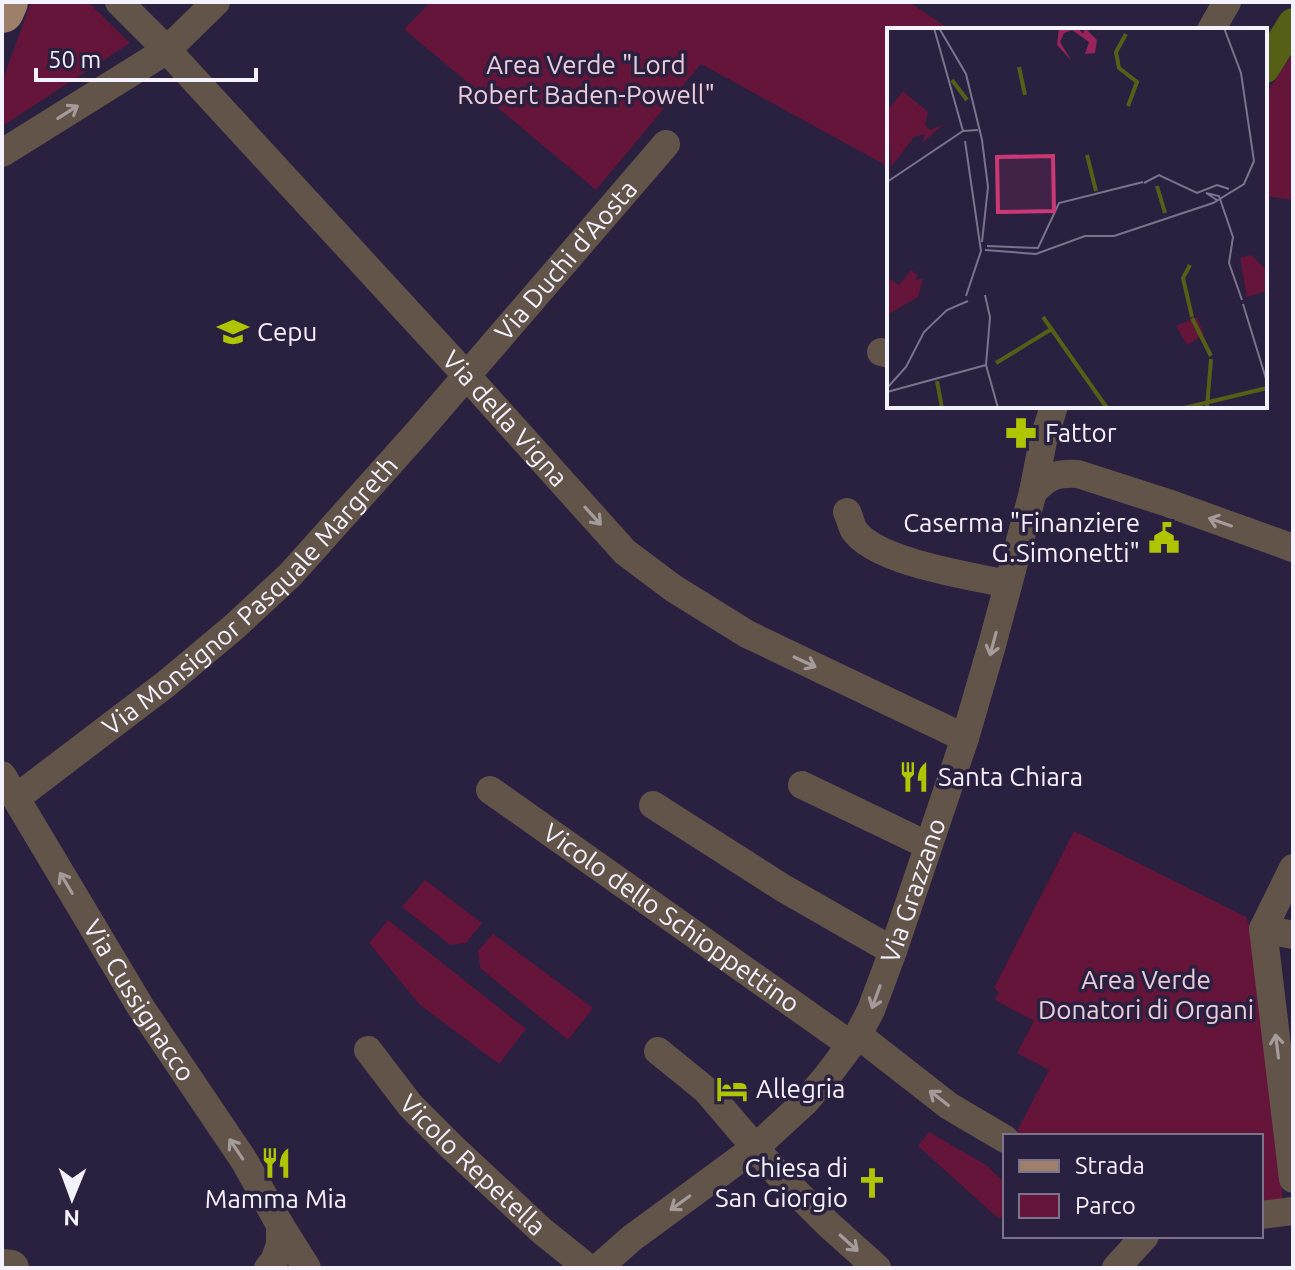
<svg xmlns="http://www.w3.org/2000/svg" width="1295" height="1270" viewBox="0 0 1295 1270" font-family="Ubuntu,sans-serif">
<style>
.green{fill:#65143a}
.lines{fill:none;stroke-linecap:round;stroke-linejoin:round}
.canal{stroke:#556016;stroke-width:30}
.minor{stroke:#635449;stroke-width:28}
.tertiary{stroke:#635449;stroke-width:36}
.primary{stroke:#9e7f69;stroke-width:44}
.oneway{stroke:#a59b9b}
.labels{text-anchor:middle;stroke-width:7;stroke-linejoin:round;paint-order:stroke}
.park-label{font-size:26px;fill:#eccdd7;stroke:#2a2040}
.street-label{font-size:26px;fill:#f5f2ff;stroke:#2a2040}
.poi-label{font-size:26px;fill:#f5f2ff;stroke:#2a2040;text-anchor:start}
.inset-river{fill:none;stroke:#556016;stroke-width:4}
.inset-road{fill:none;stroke:#7b748c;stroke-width:2}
.view{fill:#ca3974;fill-opacity:0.15;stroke:#ca3974;stroke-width:4}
.inset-edge{fill:none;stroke:#f5f2ff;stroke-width:4}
</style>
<rect width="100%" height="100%" fill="#2a2040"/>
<g class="green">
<polygon points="31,2 88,2 130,43 4,125 2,124 2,82"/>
<polygon points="431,2 909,2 951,30 889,30 889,167 701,64 596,190 404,29"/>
<polygon points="1293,53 1293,200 1265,196 1265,95"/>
<polygon points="1074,831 1246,917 1255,941 1283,1201 1261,1203 1261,1136 1015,1135 1049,1070 1017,1053 1034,1021 995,1000 999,992 994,988"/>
<polygon points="425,880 482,923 466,943 450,945 402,907"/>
<polygon points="388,920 526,1029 499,1064 420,1005 369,943"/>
<polygon points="493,934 593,1008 568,1040 480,968 478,951"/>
<polygon points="929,1132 986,1165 1005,1183 1005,1213 999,1219 918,1146"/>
</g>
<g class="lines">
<polyline class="canal" points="1265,68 1293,23"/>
<g class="minor">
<path id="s1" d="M119,2L167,50L466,375L625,552L673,588L747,634L965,738"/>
<polyline points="1211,30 1227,2"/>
<polyline points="2,153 167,50 216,2"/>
<polyline points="881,352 889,354"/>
<path d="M1033,492C1048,476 1056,473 1078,474L1168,503L1293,548"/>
<path d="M847,512C850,518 851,525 854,530C875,562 971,576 1008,584"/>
<path id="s2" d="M2,775L140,1006L245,1162L280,1225V1245L274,1261L268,1268"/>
<polyline points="802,785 927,845"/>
<path id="s3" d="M490,790L851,1045"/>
<path id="s4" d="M16,798L166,684L234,627L290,575L419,431L666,144"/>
<polyline points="653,805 783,888 893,951"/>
<polyline points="1293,868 1263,929 1293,1179"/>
<polyline points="1263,929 1293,935"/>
<polyline points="858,1035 949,1106 1005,1139"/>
<path id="s5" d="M368,1050L410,1105L452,1147L542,1231L588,1268"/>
<polyline points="658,1051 706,1090 777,1173 828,1224 877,1268"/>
<polyline points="1261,1215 1293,1211"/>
<polyline points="280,1225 307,1268"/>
<path id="s6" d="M598,1268L632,1238L756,1147L805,1102L828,1075L858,1035L871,1010L893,951L965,738L992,645L1033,492L1043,441L1054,406"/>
<polyline points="1116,1268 1145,1236"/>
</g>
<polyline class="tertiary" points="2,1267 11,1268"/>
<polyline class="primary" points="2,11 6,2"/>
</g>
<defs><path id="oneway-shaft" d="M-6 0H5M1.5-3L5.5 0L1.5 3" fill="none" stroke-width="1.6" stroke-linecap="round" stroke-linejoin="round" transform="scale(2)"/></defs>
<g class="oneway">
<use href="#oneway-shaft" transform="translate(68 112) rotate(-32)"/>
<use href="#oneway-shaft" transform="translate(593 516) rotate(48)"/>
<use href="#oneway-shaft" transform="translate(1220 522) rotate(-161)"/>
<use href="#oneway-shaft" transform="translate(993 644) rotate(105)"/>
<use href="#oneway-shaft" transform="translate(805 662) rotate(25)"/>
<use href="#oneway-shaft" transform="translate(66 883) rotate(-121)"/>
<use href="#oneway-shaft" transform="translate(876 997) rotate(110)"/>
<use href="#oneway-shaft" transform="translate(1277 1046) rotate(-97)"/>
<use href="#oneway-shaft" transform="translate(939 1098) rotate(-142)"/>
<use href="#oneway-shaft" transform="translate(236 1149) rotate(-124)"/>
<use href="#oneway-shaft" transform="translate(680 1203) rotate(144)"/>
<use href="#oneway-shaft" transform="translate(849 1243) rotate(42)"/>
</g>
<defs>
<symbol id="school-bare" viewBox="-9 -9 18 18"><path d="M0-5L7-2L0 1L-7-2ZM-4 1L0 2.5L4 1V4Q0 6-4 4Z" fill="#b0c501" stroke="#2a2040" stroke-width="2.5" paint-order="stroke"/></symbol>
<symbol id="pharmacy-bare" viewBox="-9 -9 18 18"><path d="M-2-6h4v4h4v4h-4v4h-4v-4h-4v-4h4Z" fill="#b0c501" stroke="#2a2040" stroke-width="2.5" paint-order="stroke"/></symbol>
<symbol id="civic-bare" viewBox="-9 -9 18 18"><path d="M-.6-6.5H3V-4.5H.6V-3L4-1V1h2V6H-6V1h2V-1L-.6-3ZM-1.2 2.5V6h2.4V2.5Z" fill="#b0c501" stroke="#2a2040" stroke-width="2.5" paint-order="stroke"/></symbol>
<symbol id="restaurant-bare" viewBox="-9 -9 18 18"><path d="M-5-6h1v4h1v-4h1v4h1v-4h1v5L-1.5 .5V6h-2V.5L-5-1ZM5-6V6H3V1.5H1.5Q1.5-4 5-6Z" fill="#b0c501" stroke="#2a2040" stroke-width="2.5" paint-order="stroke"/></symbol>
<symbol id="hotel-bare" viewBox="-9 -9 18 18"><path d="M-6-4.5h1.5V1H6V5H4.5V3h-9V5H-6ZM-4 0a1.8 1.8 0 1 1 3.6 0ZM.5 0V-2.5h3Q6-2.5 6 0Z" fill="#b0c501" stroke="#2a2040" stroke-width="2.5" paint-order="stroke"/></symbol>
<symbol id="church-bare" viewBox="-9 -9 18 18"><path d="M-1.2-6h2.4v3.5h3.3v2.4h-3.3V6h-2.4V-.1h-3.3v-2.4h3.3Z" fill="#b0c501" stroke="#2a2040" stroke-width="2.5" paint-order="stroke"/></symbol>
</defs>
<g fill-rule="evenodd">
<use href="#school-bare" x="211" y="310" width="44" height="44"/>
<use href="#pharmacy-bare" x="999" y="411" width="44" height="44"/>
<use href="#civic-bare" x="1142" y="516" width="44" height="44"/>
<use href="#restaurant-bare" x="892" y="755" width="44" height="44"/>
<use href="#hotel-bare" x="710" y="1067" width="44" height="44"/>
<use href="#restaurant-bare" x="254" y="1141" width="44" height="44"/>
<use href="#church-bare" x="850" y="1161" width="44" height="44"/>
</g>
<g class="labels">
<g class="park-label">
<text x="586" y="74">Area Verde "Lord<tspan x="586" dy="30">Robert Baden-Powell"</tspan></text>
<text x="1146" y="989">Area Verde<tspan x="1146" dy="30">Donatori di Organi</tspan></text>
</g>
<g class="street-label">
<text dy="9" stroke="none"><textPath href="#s4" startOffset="772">Via Duchi d'Aosta</textPath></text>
<text dy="9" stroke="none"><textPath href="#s1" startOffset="568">Via della Vigna</textPath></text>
<text dy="9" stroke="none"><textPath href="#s4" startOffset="310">Via Monsignor Pasquale Margreth</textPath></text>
<text dy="9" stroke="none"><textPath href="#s6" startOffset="506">Via Grazzano</textPath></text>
<text dy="9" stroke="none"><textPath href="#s3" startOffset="222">Vicolo dello Schioppettino</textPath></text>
<text dy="9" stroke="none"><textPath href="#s2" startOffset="264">Via Cussignacco</textPath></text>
<text dy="9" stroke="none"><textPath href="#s5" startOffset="156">Vicolo Repetella</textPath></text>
</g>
<g class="poi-label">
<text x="257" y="341">Cepu</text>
<text x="1045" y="442">Fattor</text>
<text x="1140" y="532" text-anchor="end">Caserma "Finanziere<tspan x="1140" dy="30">G.Simonetti"</tspan></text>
<text x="938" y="786">Santa Chiara</text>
<text x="756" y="1098">Allegria</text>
<text x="848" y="1177" text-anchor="end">Chiesa di<tspan x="848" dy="30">San Giorgio</tspan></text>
<text x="276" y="1208" text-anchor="middle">Mamma Mia</text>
</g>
</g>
<g transform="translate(887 28)">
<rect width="380" height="380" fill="#2a2040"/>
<path d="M16,63L41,84L38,97L43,102L57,96L34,116L39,106L27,109L4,139L0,83ZM364,227L379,241L380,263L360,269L353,230ZM24,242L31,247L28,252L36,251L31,269L0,287V249L12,257ZM310,289L317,307L300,317L289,298Z" fill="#65143a"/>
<path d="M172,0H191L196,6L198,0L210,12L208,25L198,26L202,14L185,2L177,5L173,14L184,32L170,17Z" fill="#99245b"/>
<path class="inset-river" d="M239,6L229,24L232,40L250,54L241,78M132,39L138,67M65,52L80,72M200,127L209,163M270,158L278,185M303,237L296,250L305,289M156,289L184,329M305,290L324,328M184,329L220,380M109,335L163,302M50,353L55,380M297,380L380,360M320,380L324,331"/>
<path class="inset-road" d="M47,0L76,103M52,0L79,46L95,112L101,159L95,214M78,113L94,223L79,268M0,154L76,103L91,102M257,155L272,147L310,165L330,157L342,161M330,172L319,165L332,168L346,209L342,235L355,272M100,218L151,220L172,175L256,154M98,222L149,226L198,208H227L326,175L357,156L367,133L354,45L337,0M98,267L103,289L99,337L111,380M356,276L380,354M0,360L19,339L37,304L60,282L81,273M0,364L99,337"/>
<path class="view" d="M166,128L167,183L111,184L110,129Z"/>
<rect width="380" height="380" class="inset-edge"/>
</g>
<rect width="1295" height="1270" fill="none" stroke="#f5f2ff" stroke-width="8"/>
<rect x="1003" y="1134" width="260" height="104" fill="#2a2040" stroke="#7b748c" stroke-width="2"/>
<rect x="1019" y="1160" width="40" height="12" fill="#9e7f69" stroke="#7b748c" stroke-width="2"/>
<text x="1075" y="1174" font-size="24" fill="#f5f2ff">Strada</text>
<rect x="1019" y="1194" width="40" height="24" fill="#65143a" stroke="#7b748c" stroke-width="2"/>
<text x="1075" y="1214" font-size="24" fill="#f5f2ff">Parco</text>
<g transform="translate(72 1198) rotate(181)" stroke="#2a2040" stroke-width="6" paint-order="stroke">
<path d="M0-6L14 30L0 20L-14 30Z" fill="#f5f2ff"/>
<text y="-12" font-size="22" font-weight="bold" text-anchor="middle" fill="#f5f2ff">N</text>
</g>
<path d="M36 68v12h220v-12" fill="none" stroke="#f5f2ff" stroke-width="4"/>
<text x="48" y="68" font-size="24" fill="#f5f2ff" stroke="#2a2040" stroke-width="6" paint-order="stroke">50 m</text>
</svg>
